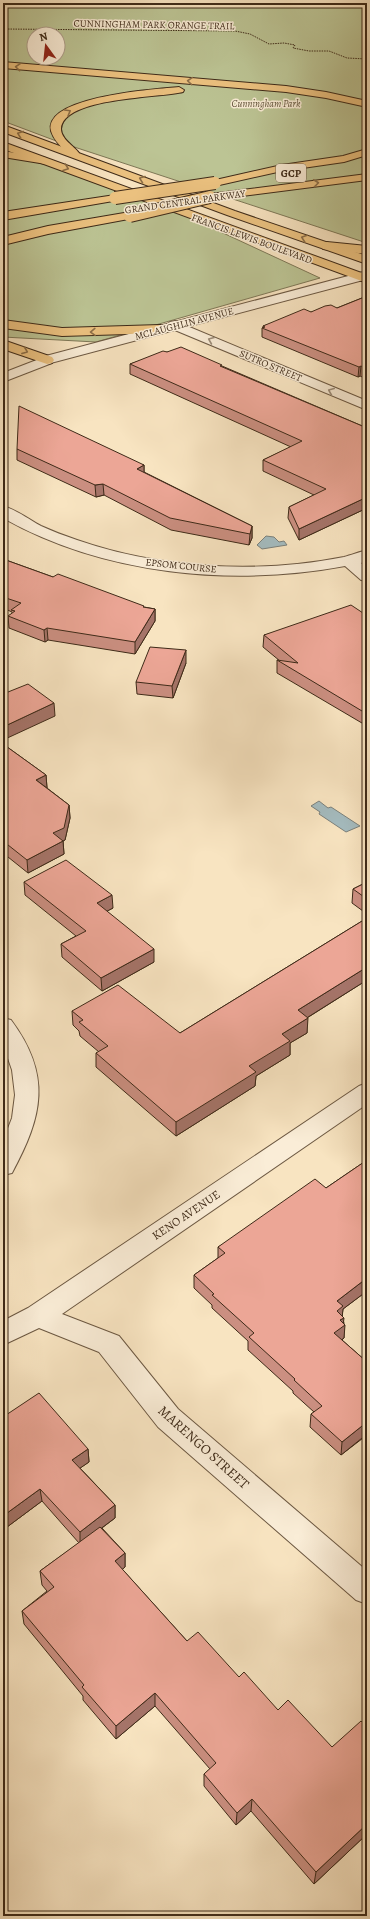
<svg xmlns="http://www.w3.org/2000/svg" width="370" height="1919" viewBox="0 0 370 1919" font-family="Alegreya,serif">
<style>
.green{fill:#bcc494;stroke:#7d7756;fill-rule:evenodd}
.water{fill:#a4bbbf;stroke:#7b817c}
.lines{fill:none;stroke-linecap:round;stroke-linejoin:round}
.minor-casing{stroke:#6c5842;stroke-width:2}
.tertiary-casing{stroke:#6c5842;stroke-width:2}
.primary-casing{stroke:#3e2a18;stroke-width:2}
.motorway-casing{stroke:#3e2a18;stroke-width:2}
.path{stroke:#3e2a18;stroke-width:1;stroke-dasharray:1.5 1;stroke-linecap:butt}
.minor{fill:#faedd7;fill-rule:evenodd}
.tertiary{fill:#faedd7;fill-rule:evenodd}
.primary{fill:#ecc280;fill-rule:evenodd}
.motorway{fill:#ecc280;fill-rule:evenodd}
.motorway-bridge-casing{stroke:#3e2a18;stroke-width:14;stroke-linecap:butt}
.motorway-bridge{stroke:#ecc280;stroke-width:12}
.wall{fill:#cb8f81;stroke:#3e2a18}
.shaded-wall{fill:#a57469;stroke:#3e2a18}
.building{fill:#eca696;stroke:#3e2a18}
.oneway{stroke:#8c6e47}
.oneway2{stroke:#9c8c78}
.labels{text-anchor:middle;stroke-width:3;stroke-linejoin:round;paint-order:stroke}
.far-street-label{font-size:10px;fill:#3e2a18;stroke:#faedd7}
.far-park-label{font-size:10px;font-style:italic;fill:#5e5037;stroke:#faedd7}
.shield{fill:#faedd7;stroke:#766451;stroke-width:1}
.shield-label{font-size:11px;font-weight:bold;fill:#3e2a18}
.street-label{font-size:12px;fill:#3e2a18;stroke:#faedd7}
.near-street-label{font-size:14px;fill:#3e2a18;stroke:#faedd7}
</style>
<rect width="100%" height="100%" fill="#f8e4c1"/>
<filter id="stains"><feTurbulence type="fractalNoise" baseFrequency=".005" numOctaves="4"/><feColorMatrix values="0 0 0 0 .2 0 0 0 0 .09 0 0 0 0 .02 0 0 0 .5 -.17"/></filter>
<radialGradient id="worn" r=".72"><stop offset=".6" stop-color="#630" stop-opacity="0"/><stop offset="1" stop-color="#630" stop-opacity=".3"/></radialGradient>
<g class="green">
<path d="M3,3H367V243L59,142L3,121ZM34,34H58V58H34Z"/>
<polygon points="3,149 180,213 320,278 96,342 3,337"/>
</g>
<g class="water">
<polygon points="266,536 274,537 279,542 284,541 287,545 262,549 257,545"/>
<polygon points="319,801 328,808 331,807 360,826 346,832 319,814 320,812 311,806"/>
</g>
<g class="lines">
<defs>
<g id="minor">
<polygon points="175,321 367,401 367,410 170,328 168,325 170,322"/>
<polygon points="47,356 52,357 54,360 52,363 3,382 3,373"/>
<path d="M3,506C17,510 28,519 41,526C52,531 65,536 77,540C160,569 258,574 344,557C352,555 359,552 367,550V561L361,563L367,568V581L361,580L345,566C232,587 104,575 3,518Z"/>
<path d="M3,1018L11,1020C52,1075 43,1116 12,1173L3,1175V1141L12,1118L15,1095L12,1070L3,1044Z"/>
<polygon points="367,1083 367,1104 62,1314 119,1336 178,1409 367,1571 367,1604 356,1600 158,1427 99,1352 39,1328 3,1345 3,1321 28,1308 359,1086"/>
</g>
<polygon id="tertiary" points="367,271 367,279 47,364 42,363 40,360 42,357"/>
<g id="primary">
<polygon points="3,125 235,211 367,256 367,264 227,215 3,132"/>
<polygon points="3,142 367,275 367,283 3,149"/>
</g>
<g id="motorway">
<polygon points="3,62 286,86 326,92 367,101 367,107 326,98 286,92 3,68"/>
<path d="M179,87L184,90L183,92C160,98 63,97 61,129C61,139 74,146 79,153L78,155H70C63,149 54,141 51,131C43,96 157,89 179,87Z"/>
<polygon points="367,149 367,155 344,162 282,171 215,186 209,183 211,181 282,165 343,156"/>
<polygon points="3,151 46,158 51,161 46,164 3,157"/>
<polygon points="367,174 367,180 210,200 204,197 210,194"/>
<polygon points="115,195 119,196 121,198 119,200 3,220 3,212"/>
<polygon points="130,212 136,216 134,218 48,234 3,245 3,237 48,226"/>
<polygon points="327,242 367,246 367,254 323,249 321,246 323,243"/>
<polygon points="3,320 62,328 160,325 165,326 167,329 165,332 160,333 62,336 3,328"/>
<polygon points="3,340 52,357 54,360 52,363 47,364 3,349"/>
</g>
</defs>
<use href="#minor" class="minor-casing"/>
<use href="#tertiary" class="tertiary-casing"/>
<use href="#primary" class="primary-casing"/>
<use href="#motorway" class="motorway-casing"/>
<polyline class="path" points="3,29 235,31 250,34 269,44 284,43 295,45 293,48 309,51 329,51 347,58 367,59"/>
<use href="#minor" class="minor"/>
<use href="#tertiary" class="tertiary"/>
<use href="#primary" class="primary"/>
<use href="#motorway" class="motorway"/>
<defs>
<g id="motorway-bridge">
<polyline points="115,198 215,183"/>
<polyline points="130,216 210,197"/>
</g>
</defs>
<use href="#motorway-bridge" class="motorway-bridge-casing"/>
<use href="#motorway-bridge" class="motorway-bridge"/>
</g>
<g class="wall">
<polygon points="367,296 367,379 360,376 358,377 262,337 262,328 263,327 263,326 311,312 337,308"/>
<polygon points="167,352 222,366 367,428 367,508 299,540 288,518 289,507 314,495 263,471 263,460 291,447 130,374 130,364"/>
<polygon points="17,449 144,465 144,472 252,526 252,538 249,545 171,530 104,495 96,497 17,460"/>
<polygon points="3,559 53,577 144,607 155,609 155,621 135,654 48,640 45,642 9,628 8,616 12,614 12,612 3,608"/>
<polygon points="367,615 367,726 277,673 277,660 280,661 263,647 264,635"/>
<polygon points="186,663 173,698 137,694 136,682"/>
<polygon points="3,744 46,775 47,788 69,805 70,818 65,840 63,841 64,854 28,873 3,853"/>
<polygon points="24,882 113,908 107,911 154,962 102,991 62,957 61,944 76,936 25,895"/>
<polygon points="367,882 367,914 352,903 353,889"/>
<polygon points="367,918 367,980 307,1018 307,1033 290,1043 290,1055 256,1076 255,1086 176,1136 96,1067 96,1053 99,1052 80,1036 79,1031 73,1025 72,1011 180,1033"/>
<polygon points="367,1160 367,1291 343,1309 342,1316 344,1323 344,1338 342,1340 367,1362 367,1435 341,1455 310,1427 311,1414 314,1412 293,1393 293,1391 248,1350 248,1341 212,1308 212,1305 194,1288 194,1275 218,1258 218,1247 326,1188"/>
<polygon points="3,1417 88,1449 89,1462 80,1468 115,1505 115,1518 102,1528 125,1553 125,1567 122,1569 187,1641 239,1677 278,1710 332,1747 367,1727 367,1834 314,1884 251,1811 236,1825 204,1786 204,1774 210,1769 155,1706 116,1739 83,1700 83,1696 24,1624 22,1611 47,1591 42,1585 40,1571 79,1543 42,1501 3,1530"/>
</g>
<g class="shaded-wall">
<polygon points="361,366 360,376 358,377 359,367"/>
<polygon points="144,465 144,477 137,469"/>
<polygon points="103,484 104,495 96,497 95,485"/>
<polygon points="367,497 367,508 299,540 299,529"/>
<polygon points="252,526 252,538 249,545 250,534"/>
<polygon points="155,609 155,621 135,654 135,642"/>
<polygon points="47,628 48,640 45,642 44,630"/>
<polygon points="186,650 186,663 173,698 172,686"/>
<polygon points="54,703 55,716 3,740 3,727"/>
<polygon points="46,775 47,788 36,780"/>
<polygon points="69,805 70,818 65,840 53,846 53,833"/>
<polygon points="63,841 64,854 28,873 27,860"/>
<polygon points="112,895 113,908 98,916 97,903"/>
<polygon points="154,949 154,962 102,991 101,978"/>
<polygon points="367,967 367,980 297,1024 298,1010"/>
<polygon points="308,1018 307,1033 290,1043 290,1055 256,1076 255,1086 176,1136 176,1122 249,1066 282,1034"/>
<polygon points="367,1278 367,1291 343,1309 342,1319 335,1324 337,1301"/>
<polygon points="344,1318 343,1326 345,1325 344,1338 333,1346 334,1333 340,1320"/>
<polygon points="367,1422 367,1434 341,1455 342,1442"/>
<polygon points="88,1449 89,1462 73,1473 72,1460"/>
<polygon points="40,1489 42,1501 3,1530 3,1516"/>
<polygon points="115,1505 115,1518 80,1544 80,1532"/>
<polygon points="125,1553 125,1567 116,1575 115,1561"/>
<polygon points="155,1693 155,1706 116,1739 116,1726"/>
<polygon points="252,1799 251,1811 236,1825 237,1813"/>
<polygon points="367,1824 367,1834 314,1884 316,1872"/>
</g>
<g class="building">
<polygon points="367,296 367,369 361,366 359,367 262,328 265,327 263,326 304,309 311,312 325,306 331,305 337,308"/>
<polygon points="181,347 222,365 220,366 367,428 367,497 299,529 289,507 326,489 263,460 302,441 130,364 163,351 167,352"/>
<polygon points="19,406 144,465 137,469 252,526 250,534 170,518 103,484 95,485 17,449"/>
<polygon points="3,559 53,577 58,574 144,606 143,607 155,609 135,642 47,628 44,630 8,616 15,611 11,610 21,603 3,597"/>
<polygon points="351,605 366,615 367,615 367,714 277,660 298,663 264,635"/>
<polygon points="150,647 186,650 172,686 136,682"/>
<polygon points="28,684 54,703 3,727 3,694"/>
<polygon points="3,744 46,775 36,780 69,805 64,828 53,833 63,841 27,860 3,841"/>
<polygon points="66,860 112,895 97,903 154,949 101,978 61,944 86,931 24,882"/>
<polygon points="367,882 367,899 353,889"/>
<polygon points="367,918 367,967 298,1010 308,1018 282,1034 290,1041 249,1066 256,1072 176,1122 96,1053 108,1046 79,1022 83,1020 72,1011 118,985 180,1033"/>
<polygon points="367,1160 367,1278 337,1301 343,1306 337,1311 344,1318 340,1320 345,1325 334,1333 367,1362 367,1422 342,1442 311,1414 322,1406 294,1380 295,1379 249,1337 254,1333 212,1295 214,1294 194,1275 225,1253 218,1247 315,1179 326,1188"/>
<polygon points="39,1393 88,1449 72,1460 115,1505 80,1532 40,1489 3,1516 3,1417"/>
<polygon points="100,1527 125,1553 115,1561 187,1641 198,1632 239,1677 244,1672 278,1710 288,1700 332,1747 361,1721 367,1727 367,1824 316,1872 252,1799 237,1813 204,1774 216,1763 155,1693 116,1726 82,1687 84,1685 22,1611 54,1587 40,1571"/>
</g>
<defs><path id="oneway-chevron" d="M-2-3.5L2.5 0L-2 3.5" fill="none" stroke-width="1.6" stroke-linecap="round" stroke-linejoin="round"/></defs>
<g class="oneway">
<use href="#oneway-chevron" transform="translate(18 67) rotate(-175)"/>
<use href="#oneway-chevron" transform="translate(190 81) rotate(-175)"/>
<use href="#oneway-chevron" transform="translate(68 112) rotate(-30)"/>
<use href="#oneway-chevron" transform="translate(20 134) rotate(-160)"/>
<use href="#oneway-chevron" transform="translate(66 168) rotate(20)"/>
<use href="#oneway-chevron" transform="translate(142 179) rotate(-159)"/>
<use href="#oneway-chevron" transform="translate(316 183) rotate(-7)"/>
<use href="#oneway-chevron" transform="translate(304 238) rotate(-161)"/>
<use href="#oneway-chevron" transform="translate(93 332) rotate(178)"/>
<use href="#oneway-chevron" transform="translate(25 351) rotate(21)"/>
</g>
<g class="oneway2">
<use href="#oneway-chevron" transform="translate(211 340) rotate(-157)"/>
<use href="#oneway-chevron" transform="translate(331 391) rotate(-157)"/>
</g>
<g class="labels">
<g class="far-street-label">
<text transform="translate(154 24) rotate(1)" y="4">CUNNINGHAM PARK ORANGE TRAIL</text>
<text transform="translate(185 201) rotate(-8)" y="4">GRAND CENTRAL PARKWAY</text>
<text transform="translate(252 238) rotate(20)" y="4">FRANCIS LEWIS BOULEVARD</text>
<text transform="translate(184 323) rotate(-15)" y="4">MCLAUGHLIN AVENUE</text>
<text transform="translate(271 365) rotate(23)" y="4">SUTRO STREET</text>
<text transform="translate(181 565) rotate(6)" y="4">EPSOM COURSE</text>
</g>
<g class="far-park-label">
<text x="266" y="107">Cunningham Park</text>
</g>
<rect class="shield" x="276" y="164" width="30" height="18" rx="3"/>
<g class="shield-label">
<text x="291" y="177">GCP</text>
</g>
<g class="street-label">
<text transform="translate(186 1215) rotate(-34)" y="4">KENO AVENUE</text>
</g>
<g class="near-street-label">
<text transform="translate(204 1447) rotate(42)" y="5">MARENGO STREET</text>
</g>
</g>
<rect width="370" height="1919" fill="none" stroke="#f8e4c1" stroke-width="16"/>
<rect x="4" y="4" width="362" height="1911" fill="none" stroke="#3e2a18" stroke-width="2"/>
<rect x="8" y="8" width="354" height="1903" fill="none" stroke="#3e2a18"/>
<g transform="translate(46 46) rotate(345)"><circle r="19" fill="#faedd7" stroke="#af9f8b"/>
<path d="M0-3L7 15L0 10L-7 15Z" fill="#8f2418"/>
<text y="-6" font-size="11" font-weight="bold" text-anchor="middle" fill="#3e2a18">N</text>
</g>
<rect width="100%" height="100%" filter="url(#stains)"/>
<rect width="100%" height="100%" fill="url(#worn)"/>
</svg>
